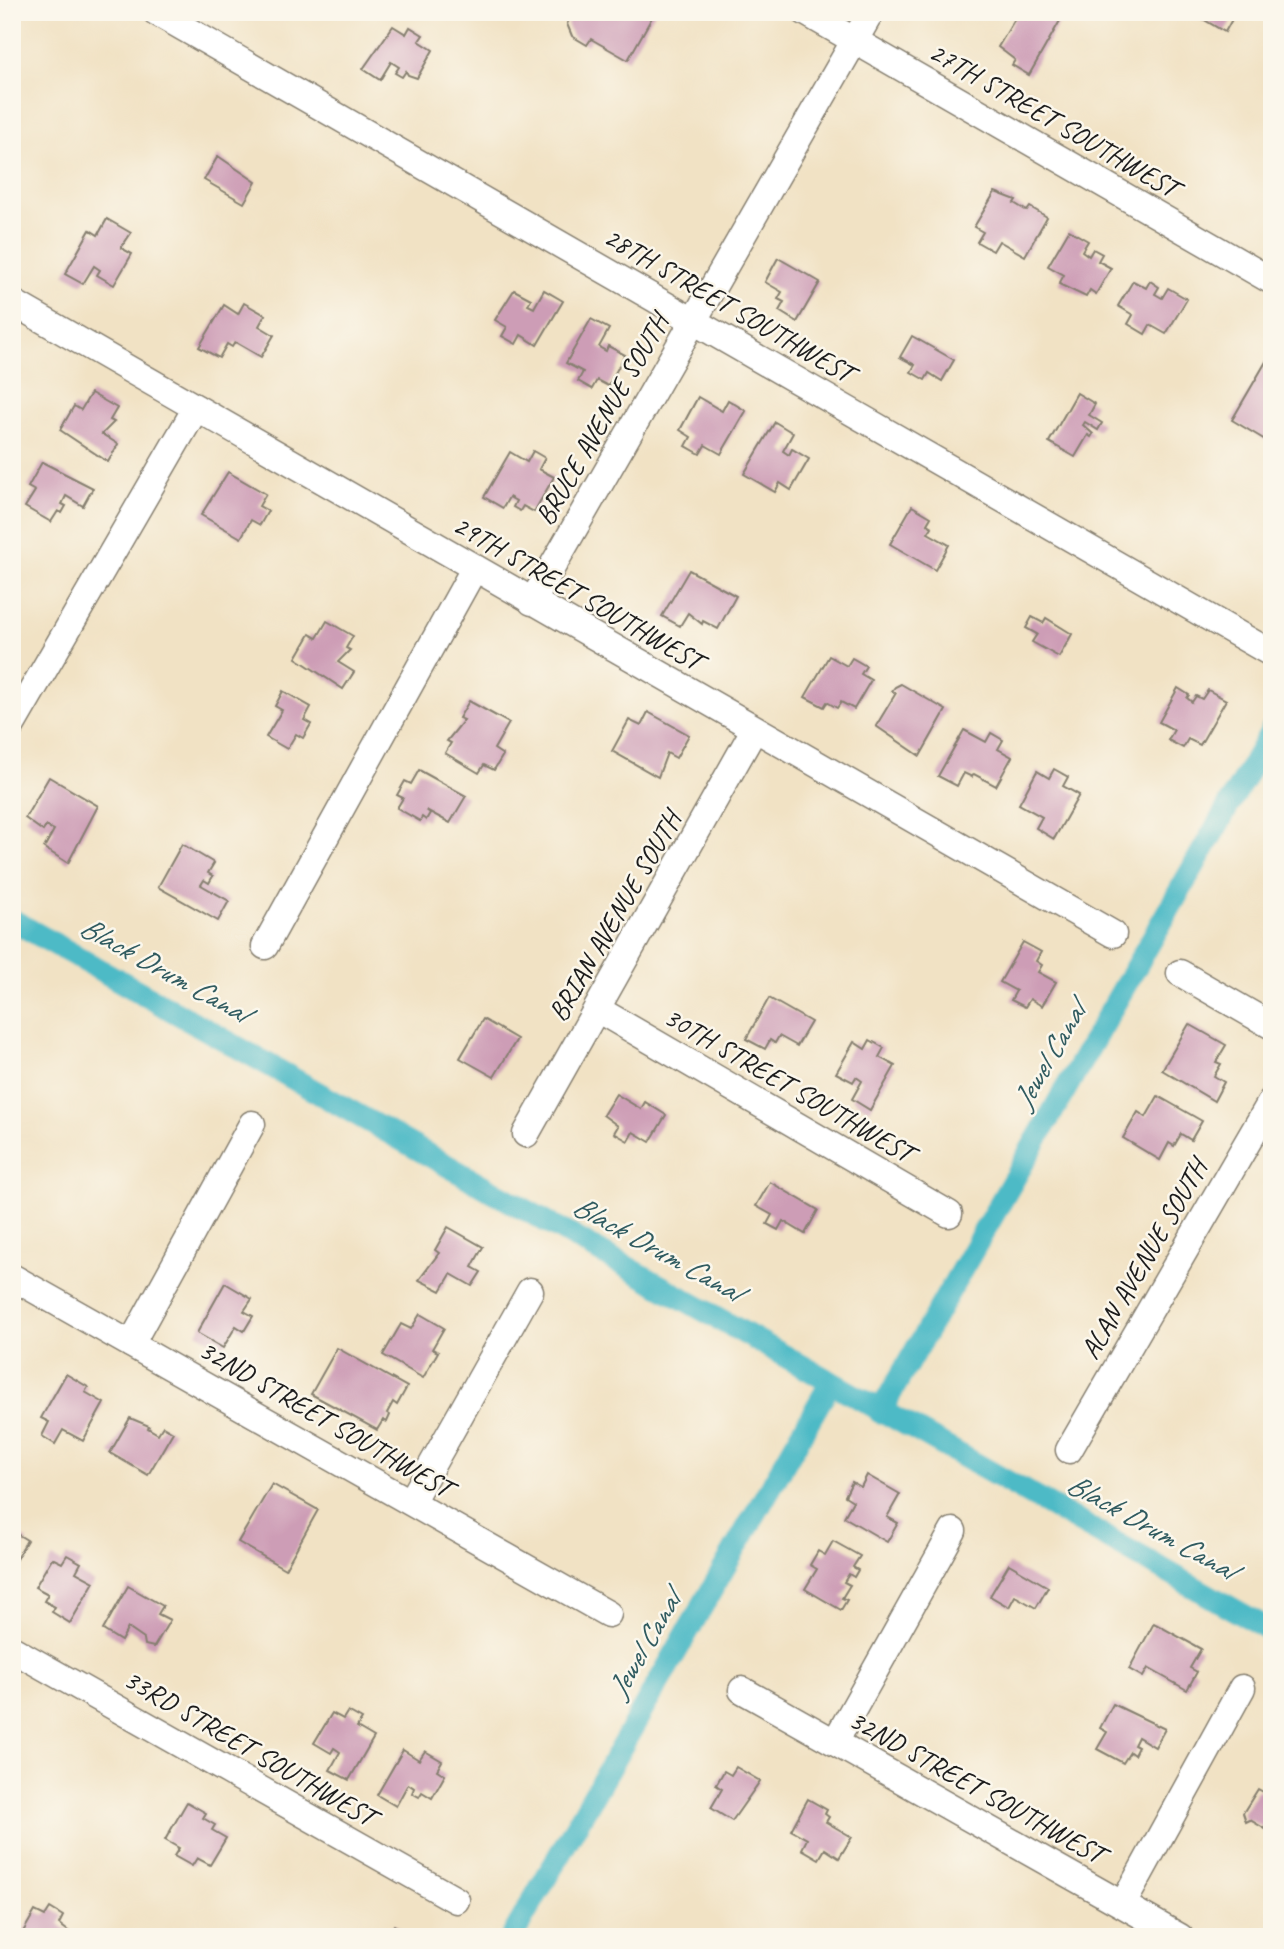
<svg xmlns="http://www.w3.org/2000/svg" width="1284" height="1949" viewBox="0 0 1284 1949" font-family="Caveat,sans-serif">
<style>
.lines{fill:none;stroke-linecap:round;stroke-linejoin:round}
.canal{stroke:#4dbac6;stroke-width:23}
.building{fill:#cd9db6}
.minor-casing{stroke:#867f70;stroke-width:29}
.minor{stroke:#fff;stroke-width:26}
.labels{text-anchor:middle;stroke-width:5;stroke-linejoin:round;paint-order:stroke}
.street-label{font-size:28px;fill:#1c1c1c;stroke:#fbf7ec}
.water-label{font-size:30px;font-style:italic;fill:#305b60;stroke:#fbf7ec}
</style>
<rect width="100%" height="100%" fill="#fbf7ec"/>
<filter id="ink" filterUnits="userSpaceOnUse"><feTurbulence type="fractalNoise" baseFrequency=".0143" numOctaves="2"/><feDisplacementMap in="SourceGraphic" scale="14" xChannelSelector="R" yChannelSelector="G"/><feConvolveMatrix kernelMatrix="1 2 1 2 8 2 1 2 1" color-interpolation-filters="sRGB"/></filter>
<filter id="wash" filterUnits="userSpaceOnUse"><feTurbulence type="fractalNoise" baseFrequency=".00686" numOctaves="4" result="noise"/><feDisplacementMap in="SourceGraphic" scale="28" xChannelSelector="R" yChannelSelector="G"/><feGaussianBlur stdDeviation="1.57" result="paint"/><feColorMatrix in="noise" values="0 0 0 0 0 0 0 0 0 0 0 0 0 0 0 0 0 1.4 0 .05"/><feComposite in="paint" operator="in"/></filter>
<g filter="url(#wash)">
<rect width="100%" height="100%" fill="#f1e2c4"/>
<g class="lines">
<g class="canal">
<polyline points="12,920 1272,1631"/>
<polyline points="880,1412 1272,730"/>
<polyline points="512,1937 830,1384"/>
</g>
</g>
<g id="blocks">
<g class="building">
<polygon points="564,12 655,12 628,60 591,39 587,45 572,36 567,24 571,16"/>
<polygon points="1019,12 1065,12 1029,75 1012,65 1015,60 998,47"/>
<polygon points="1191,12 1236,12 1225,32"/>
<polygon points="393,26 406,34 410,27 423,35 419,41 433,50 417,78 408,75 406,71 402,77 395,73 399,67 391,62 380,80 363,69"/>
<polygon points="218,156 256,182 244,203 204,180"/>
<polygon points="995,192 1016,200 1014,203 1027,211 1030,207 1047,217 1025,256 999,241 993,251 977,242 983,232 974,227"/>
<polygon points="107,219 131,233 121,248 132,254 114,285 97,275 100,270 94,266 83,284 65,274 90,230 98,235"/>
<polygon points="1069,230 1088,241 1082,251 1089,256 1093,249 1102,254 1098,261 1111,268 1096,294 1090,290 1086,297 1059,284 1064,275 1048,266"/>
<polygon points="778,258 820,282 797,322 779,311 784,302 778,299 782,292 765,282"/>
<polygon points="1133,281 1146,288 1150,281 1159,287 1155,294 1162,298 1168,288 1187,299 1166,334 1150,325 1145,334 1128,324 1133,315 1118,306"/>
<polygon points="514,290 531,299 528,305 534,308 544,290 563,301 537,345 521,335 516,344 502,336 507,327 495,320"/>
<polygon points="244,303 265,315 259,326 274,335 261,357 235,342 232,347 227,344 219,358 199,347 224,305 238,314"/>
<polygon points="591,319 609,329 599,347 606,351 608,346 625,355 608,386 597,380 592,389 578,381 583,372 566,363"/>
<polygon points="912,336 954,360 942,381 929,373 925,380 911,372 915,365 900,357"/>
<polygon points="1267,360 1272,363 1272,444 1232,420"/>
<polygon points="91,393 117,408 110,420 114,422 102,434 118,444 108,462 60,430 74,406 81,410"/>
<polygon points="1077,393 1095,404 1089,415 1102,423 1098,430 1085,422 1083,425 1093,434 1091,437 1088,435 1075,457 1049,442"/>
<polygon points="698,397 722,411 728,400 746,411 721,454 705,445 700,454 686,446 691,437 680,430"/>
<polygon points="775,422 793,433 783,451 789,455 792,449 809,459 791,490 780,483 775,492 744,474"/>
<polygon points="533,451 545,458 539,469 554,477 534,512 523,506 520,511 513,507 516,501 509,497 503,508 484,497 510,452 527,462"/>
<polygon points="42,462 93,488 83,506 66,496 62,504 66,506 62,513 58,511 51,522 25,507 35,491 28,487"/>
<polygon points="228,472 266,494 259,506 268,511 260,525 251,520 241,538 201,515"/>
<polygon points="912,506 931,517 927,524 932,527 928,533 949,545 935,570 890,544"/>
<polygon points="689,570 736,596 718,629 703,621 702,624 688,613 680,626 662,616"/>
<polygon points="1032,617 1043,623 1046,618 1072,634 1059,657 1032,642 1037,634 1026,628"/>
<polygon points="327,621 353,636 346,648 350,650 338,662 354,672 343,689 296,658 310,634 317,638"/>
<polygon points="829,656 847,666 852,658 866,666 861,674 871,680 854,709 841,702 837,708 827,702 824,707 805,697"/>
<polygon points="901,684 946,710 920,756 876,726 896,693 892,691 895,687"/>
<polygon points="1178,688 1189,695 1187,698 1192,702 1196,696 1202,699 1208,690 1226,700 1200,745 1188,739 1183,748 1168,740 1174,730 1159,722"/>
<polygon points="283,691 311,707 304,720 311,724 303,738 296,734 287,749 266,737 282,710 275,706"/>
<polygon points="469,701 509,723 494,749 503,755 494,770 484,765 479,773 445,753 451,743 447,741 464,720 459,718"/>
<polygon points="648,712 689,735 676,758 667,753 658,777 612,751 629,720 641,726"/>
<polygon points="964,730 986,742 991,733 1003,740 998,749 1012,757 996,786 974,774 972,777 964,773 957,786 938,776"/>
<polygon points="1054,769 1068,777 1063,786 1079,795 1054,839 1036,828 1042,817 1019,804 1037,771 1049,778"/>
<polygon points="419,770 466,796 450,823 426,810 430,813 426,820 422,817 420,821 397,808 403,798 397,795 405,781 411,784"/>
<polygon points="49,777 98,806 68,863 44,848 54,830 46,826 43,831 25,818"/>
<polygon points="182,844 214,863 208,873 213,876 209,883 204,880 201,885 229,901 218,921 158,887"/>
<polygon points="1023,942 1041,952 1036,961 1042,965 1038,972 1056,982 1042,1006 1030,999 1025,1007 1011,1000 1016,991 1000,982"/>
<polygon points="769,998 811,1022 797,1046 779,1036 775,1043 770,1040 765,1049 746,1039"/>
<polygon points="483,1019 517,1039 494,1077 460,1058"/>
<polygon points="1189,1024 1226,1045 1216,1062 1221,1064 1214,1076 1224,1082 1214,1101 1162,1070"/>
<polygon points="870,1040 884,1048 879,1057 895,1066 870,1110 852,1099 862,1081 856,1077 853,1082 836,1073 854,1042 865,1049"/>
<polygon points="616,1094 641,1109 645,1102 666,1115 650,1142 633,1132 628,1141 614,1133 618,1126 603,1115"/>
<polygon points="1158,1096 1202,1121 1191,1140 1181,1134 1174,1146 1169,1143 1160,1160 1123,1138 1138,1112 1146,1117"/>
<polygon points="770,1182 818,1210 805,1234 783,1221 778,1230 767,1224 772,1215 756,1206"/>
<polygon points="448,1227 483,1247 472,1267 481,1272 472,1286 451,1274 441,1291 419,1280 439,1253 435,1250"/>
<polygon points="225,1283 252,1299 244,1311 253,1316 244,1331 236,1326 223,1348 197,1333"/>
<polygon points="420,1314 444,1328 432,1349 438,1352 423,1378 383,1355 401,1324 411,1329"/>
<polygon points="337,1348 407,1387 397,1405 393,1402 387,1413 390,1415 387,1422 383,1420 377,1430 311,1394"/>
<polygon points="66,1374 88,1387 85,1392 104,1403 83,1441 63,1430 55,1444 42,1436 49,1422 41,1418"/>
<polygon points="130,1418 149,1426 148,1428 158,1434 163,1426 173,1432 148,1475 110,1453"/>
<polygon points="867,1475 900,1494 887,1517 898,1523 887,1542 844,1517 853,1501 845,1496 852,1482 861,1487"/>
<polygon points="272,1484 318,1510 285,1569 238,1542"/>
<polygon points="12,1531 27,1540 12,1566"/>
<polygon points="833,1541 860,1556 853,1567 858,1570 854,1577 849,1574 844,1582 850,1585 842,1598 847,1600 841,1610 805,1589 817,1569 810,1565 818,1551 825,1555"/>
<polygon points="67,1555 81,1563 76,1572 94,1582 70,1623 52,1612 55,1607 44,1601 48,1594 35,1587 52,1558 62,1563"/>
<polygon points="1009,1564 1048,1587 1036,1608 1015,1596 1009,1607 990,1596"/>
<polygon points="128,1586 163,1606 158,1614 170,1620 154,1647 145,1645 144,1639 128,1628 121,1641 103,1630"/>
<polygon points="1154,1623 1201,1649 1190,1668 1197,1672 1187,1690 1148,1668 1143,1677 1129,1669"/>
<polygon points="1113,1704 1165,1729 1155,1747 1138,1737 1134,1745 1138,1747 1134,1755 1130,1752 1123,1763 1097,1749 1107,1732 1100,1728"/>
<polygon points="348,1711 362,1719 357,1727 374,1737 349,1780 330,1770 340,1752 334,1748 331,1753 314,1743 332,1713 343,1719"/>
<polygon points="403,1750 419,1760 425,1751 442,1761 437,1770 445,1775 432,1798 422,1792 419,1797 412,1793 414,1788 408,1784 396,1806 377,1795"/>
<polygon points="736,1767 760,1781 732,1821 711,1808 722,1789 716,1785 724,1771 731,1775"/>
<polygon points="1258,1789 1272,1797 1272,1833 1250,1820 1246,1822 1243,1813"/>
<polygon points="808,1799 827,1810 825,1814 829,1817 826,1822 852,1837 839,1858 825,1849 819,1859 802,1849 807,1839 791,1830"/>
<polygon points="187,1802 206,1813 203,1818 215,1825 212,1830 226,1838 210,1865 197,1858 192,1866 174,1856 179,1848 165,1840"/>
<polygon points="50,1908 63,1916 59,1924 76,1937 20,1937 35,1911 45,1916"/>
<polygon points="394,1925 415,1937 387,1937"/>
</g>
</g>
</g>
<g filter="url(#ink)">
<use href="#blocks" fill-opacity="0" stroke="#867f70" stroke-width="2"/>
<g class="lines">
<defs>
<g id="minor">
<polyline points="156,12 1269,652"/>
<polyline points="805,12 1272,281"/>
<polyline points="12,302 1113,934"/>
<polyline points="532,602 871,12"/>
<polyline points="12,725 196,408"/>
<polyline points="265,946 474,569"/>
<polyline points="1180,973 1272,1026"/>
<polyline points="597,1009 949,1214"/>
<polyline points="526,1134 754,730"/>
<polyline points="12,1277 608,1614"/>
<polyline points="131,1344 252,1124"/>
<polyline points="1069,1450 1272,1100"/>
<polyline points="411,1502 530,1291"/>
<polyline points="12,1649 456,1900"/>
<polyline points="742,1690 1180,1937"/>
<polyline points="835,1742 953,1531"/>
<polyline points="1123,1904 1242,1688"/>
</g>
</defs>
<use href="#minor" class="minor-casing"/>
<use href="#minor" class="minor"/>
</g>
</g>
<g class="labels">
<g class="street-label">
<text transform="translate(1054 119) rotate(30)" y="10">27TH STREET SOUTHWEST</text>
<text transform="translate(729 304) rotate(30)" y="10">28TH STREET SOUTHWEST</text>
<text transform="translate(601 419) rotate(-60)" y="10">BRUCE AVENUE SOUTH</text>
<text transform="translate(578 592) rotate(30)" y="10">29TH STREET SOUTHWEST</text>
<text transform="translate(614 916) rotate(-60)" y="10">BRIAN AVENUE SOUTH</text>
<text transform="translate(789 1084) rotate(30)" y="10">30TH STREET SOUTHWEST</text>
<text transform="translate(1143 1259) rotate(-60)" y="10">ALAN AVENUE SOUTH</text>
<text transform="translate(326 1418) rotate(30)" y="10">32ND STREET SOUTHWEST</text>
<text transform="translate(250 1747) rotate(30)" y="10">33RD STREET SOUTHWEST</text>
<text transform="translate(977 1786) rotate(29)" y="10">32ND STREET SOUTHWEST</text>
</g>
<g class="water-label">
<text transform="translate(164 969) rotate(29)" y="10">Black Drum Canal</text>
<text transform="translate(1049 1056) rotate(-60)" y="10">Jewel Canal</text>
<text transform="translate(657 1248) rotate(29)" y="10">Black Drum Canal</text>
<text transform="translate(1151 1526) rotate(29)" y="10">Black Drum Canal</text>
<text transform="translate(644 1645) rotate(-60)" y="10">Jewel Canal</text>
</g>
</g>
<rect width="1284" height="1949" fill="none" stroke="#fbf7ec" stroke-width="42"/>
</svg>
